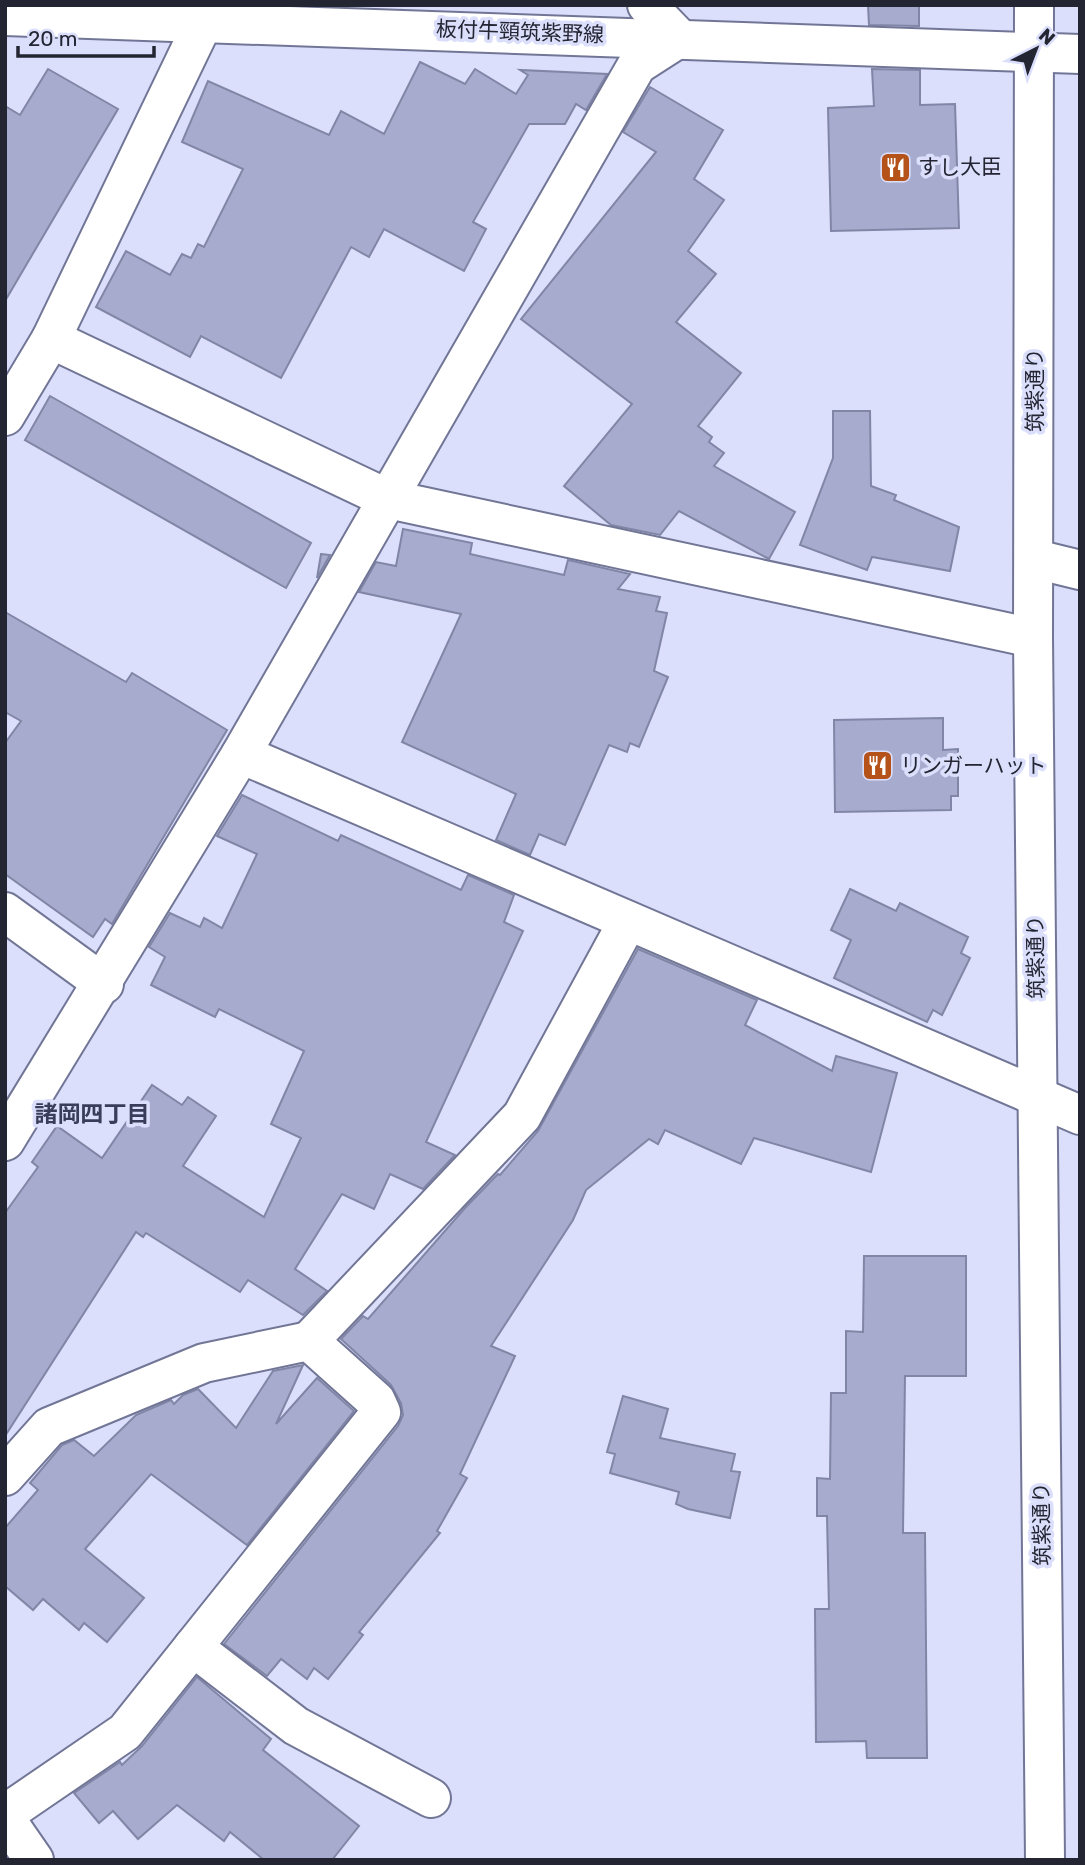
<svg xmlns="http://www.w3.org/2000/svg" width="1085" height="1865" viewBox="0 0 1085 1865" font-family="Rubik,'Noto Sans JP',sans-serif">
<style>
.building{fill:#a7accf;stroke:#8185a6;stroke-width:2}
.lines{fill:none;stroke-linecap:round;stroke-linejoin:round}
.street-casing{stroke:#727696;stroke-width:42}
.secondary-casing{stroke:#727696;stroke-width:42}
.street{stroke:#fff;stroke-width:38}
.secondary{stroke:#fff;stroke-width:38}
.labels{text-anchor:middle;stroke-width:7;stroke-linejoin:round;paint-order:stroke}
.street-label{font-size:21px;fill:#232532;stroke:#dbdffb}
.poi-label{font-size:21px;fill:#232532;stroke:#dbdffb;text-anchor:start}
.neighbourhood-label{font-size:23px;font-weight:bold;fill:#3a3d5a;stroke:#dbdffb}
</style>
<rect width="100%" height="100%" fill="#dbdffb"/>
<g class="building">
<polygon points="868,5 919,5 919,26 869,25"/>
<polygon points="420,62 465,84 475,69 516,94 528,75 520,70 607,74 586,110 576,104 565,124 529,124 473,222 486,229 464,271 384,229 369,257 351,247 281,378 201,336 190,357 96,307 126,251 170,275 182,254 191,258 198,244 204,247 243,169 182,142 208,81 329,135 341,111 384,134"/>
<polygon points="48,69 118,109 5,301 5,106 20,115"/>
<polygon points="872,69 920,70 920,105 955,104 959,228 831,231 828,108 874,106"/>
<polygon points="650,87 723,130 694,179 724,200 688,251 716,274 676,322 741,373 698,426 712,437 709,442 724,453 714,466 795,512 769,559 679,511 660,535 611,525 564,486 632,404 521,319 656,152 623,132"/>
<polygon points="50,396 311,543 286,588 25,440"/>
<polygon points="833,411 870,411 871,486 896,495 894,500 959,527 950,571 872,557 867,570 800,545 833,458"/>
<polygon points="403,529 472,543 470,554 564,575 568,560 630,574 618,589 660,597 656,611 667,613 654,671 668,677 639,747 630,743 627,752 609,745 565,845 539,834 530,855 496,840 516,794 402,742 461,614 359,592 376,562 396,566"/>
<polygon points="321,554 330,555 317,578"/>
<polygon points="5,612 126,682 132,673 227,730 112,924 105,919 93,937 5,874 5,743 21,721 5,712"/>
<polygon points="943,718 943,750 958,749 958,796 951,796 951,810 835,812 834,720"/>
<polygon points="242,795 338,841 341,835 461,890 468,875 514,895 504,922 523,931 426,1142 455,1155 423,1189 390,1174 374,1209 342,1194 295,1269 327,1291 303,1315 248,1280 240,1292 146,1233 143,1237 136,1232 5,1436 5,1213 38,1167 32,1162 57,1126 102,1158 152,1085 182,1105 188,1097 216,1116 183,1166 264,1217 301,1138 271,1124 304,1051 219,1009 215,1017 151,985 165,957 149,947 170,913 200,927 204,918 222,928 257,854 217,836"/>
<polygon points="850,889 896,911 900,903 968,937 961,953 970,958 942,1015 933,1010 927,1022 834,978 851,940 831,930"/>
<polygon points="638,949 757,1000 745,1025 832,1071 836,1056 897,1073 871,1172 754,1138 741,1164 665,1130 658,1144 649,1139 586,1190 573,1220 491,1346 515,1356 460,1474 467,1478 437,1531 440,1533 359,1632 363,1635 328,1679 314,1668 307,1679 281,1659 267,1676 224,1644 398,1426 403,1415 401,1403 391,1385 341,1339 363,1316 368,1319 465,1208 498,1174 500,1175 538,1131"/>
<polygon points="864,1256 966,1256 966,1376 905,1376 903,1533 925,1533 927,1758 867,1758 866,1741 816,1742 815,1609 829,1609 827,1516 817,1516 817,1478 830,1479 831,1393 846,1393 846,1331 863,1332"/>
<polygon points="303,1365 276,1424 317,1378 354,1411 247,1545 151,1474 85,1549 144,1598 107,1642 84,1623 79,1630 43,1599 33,1610 5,1586 5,1528 38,1490 30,1483 62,1445 74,1440 94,1456 136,1415 171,1400 174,1404 183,1395 198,1389 236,1428 273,1371"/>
<polygon points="623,1396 668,1409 660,1438 735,1454 731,1471 740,1472 730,1518 688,1509 676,1504 679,1492 610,1473 615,1454 607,1452"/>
<polygon points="197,1677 271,1739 263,1750 359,1826 332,1860 264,1860 230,1832 224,1841 177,1805 138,1839 113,1811 99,1823 74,1793 120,1762 122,1765 142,1746"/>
</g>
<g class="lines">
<defs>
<g id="street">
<polyline points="647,5 679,38"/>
<polyline points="51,339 388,499 1033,638"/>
<polyline points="5,416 51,339 204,21"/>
<polyline points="1035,559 1080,570"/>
<polyline points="241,754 1080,1115"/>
<polyline points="5,912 104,984"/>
<polyline points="5,1141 241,754 637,65 679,38"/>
<polyline points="5,1476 49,1427 204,1363 309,1341"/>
<polyline points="193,1647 296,1726 431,1798"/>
<polyline points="5,1814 125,1732 381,1412 376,1401 309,1341 522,1116 628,921"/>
<polyline points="5,1818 34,1860"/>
</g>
<g id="secondary">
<polyline points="1034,5 1033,638 1045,1860"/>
<polyline points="5,16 1080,54"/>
</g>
</defs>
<use href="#street" class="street-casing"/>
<use href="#secondary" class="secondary-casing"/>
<use href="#street" class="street"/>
<use href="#secondary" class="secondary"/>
</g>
<defs>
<symbol id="restaurant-square" viewBox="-11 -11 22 22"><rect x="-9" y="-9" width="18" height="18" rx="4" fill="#b5521a" stroke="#dbdffb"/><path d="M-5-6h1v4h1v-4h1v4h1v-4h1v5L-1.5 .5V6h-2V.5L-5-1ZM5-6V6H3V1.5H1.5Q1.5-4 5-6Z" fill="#fff"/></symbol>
</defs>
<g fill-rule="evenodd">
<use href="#restaurant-square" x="878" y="150" width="35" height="35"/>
<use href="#restaurant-square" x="860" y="748" width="35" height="35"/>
</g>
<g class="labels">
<g class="street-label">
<text transform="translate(520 32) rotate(2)" y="7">板付牛頸筑紫野線</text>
<text transform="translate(1035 390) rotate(-90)" y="7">筑紫通り</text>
<text transform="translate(1036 957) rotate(-91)" y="7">筑紫通り</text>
<text transform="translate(1042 1524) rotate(-91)" y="7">筑紫通り</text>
</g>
<g class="poi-label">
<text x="918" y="174">すし大臣</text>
<text x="900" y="773">リンガーハット</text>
</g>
<g class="neighbourhood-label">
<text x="92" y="1122">諸岡四丁目</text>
</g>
</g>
<rect width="1085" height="1865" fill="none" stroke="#232532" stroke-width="14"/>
<g transform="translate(1036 49) rotate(42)" stroke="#dbdffb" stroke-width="5" paint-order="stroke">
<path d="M0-5L12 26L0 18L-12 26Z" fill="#232532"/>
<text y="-10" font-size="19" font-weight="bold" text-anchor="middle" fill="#232532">N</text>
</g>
<path d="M18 46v10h136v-10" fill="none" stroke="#232532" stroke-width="3.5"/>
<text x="28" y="46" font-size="21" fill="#232532" stroke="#dbdffb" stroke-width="5" paint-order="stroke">20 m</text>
</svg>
